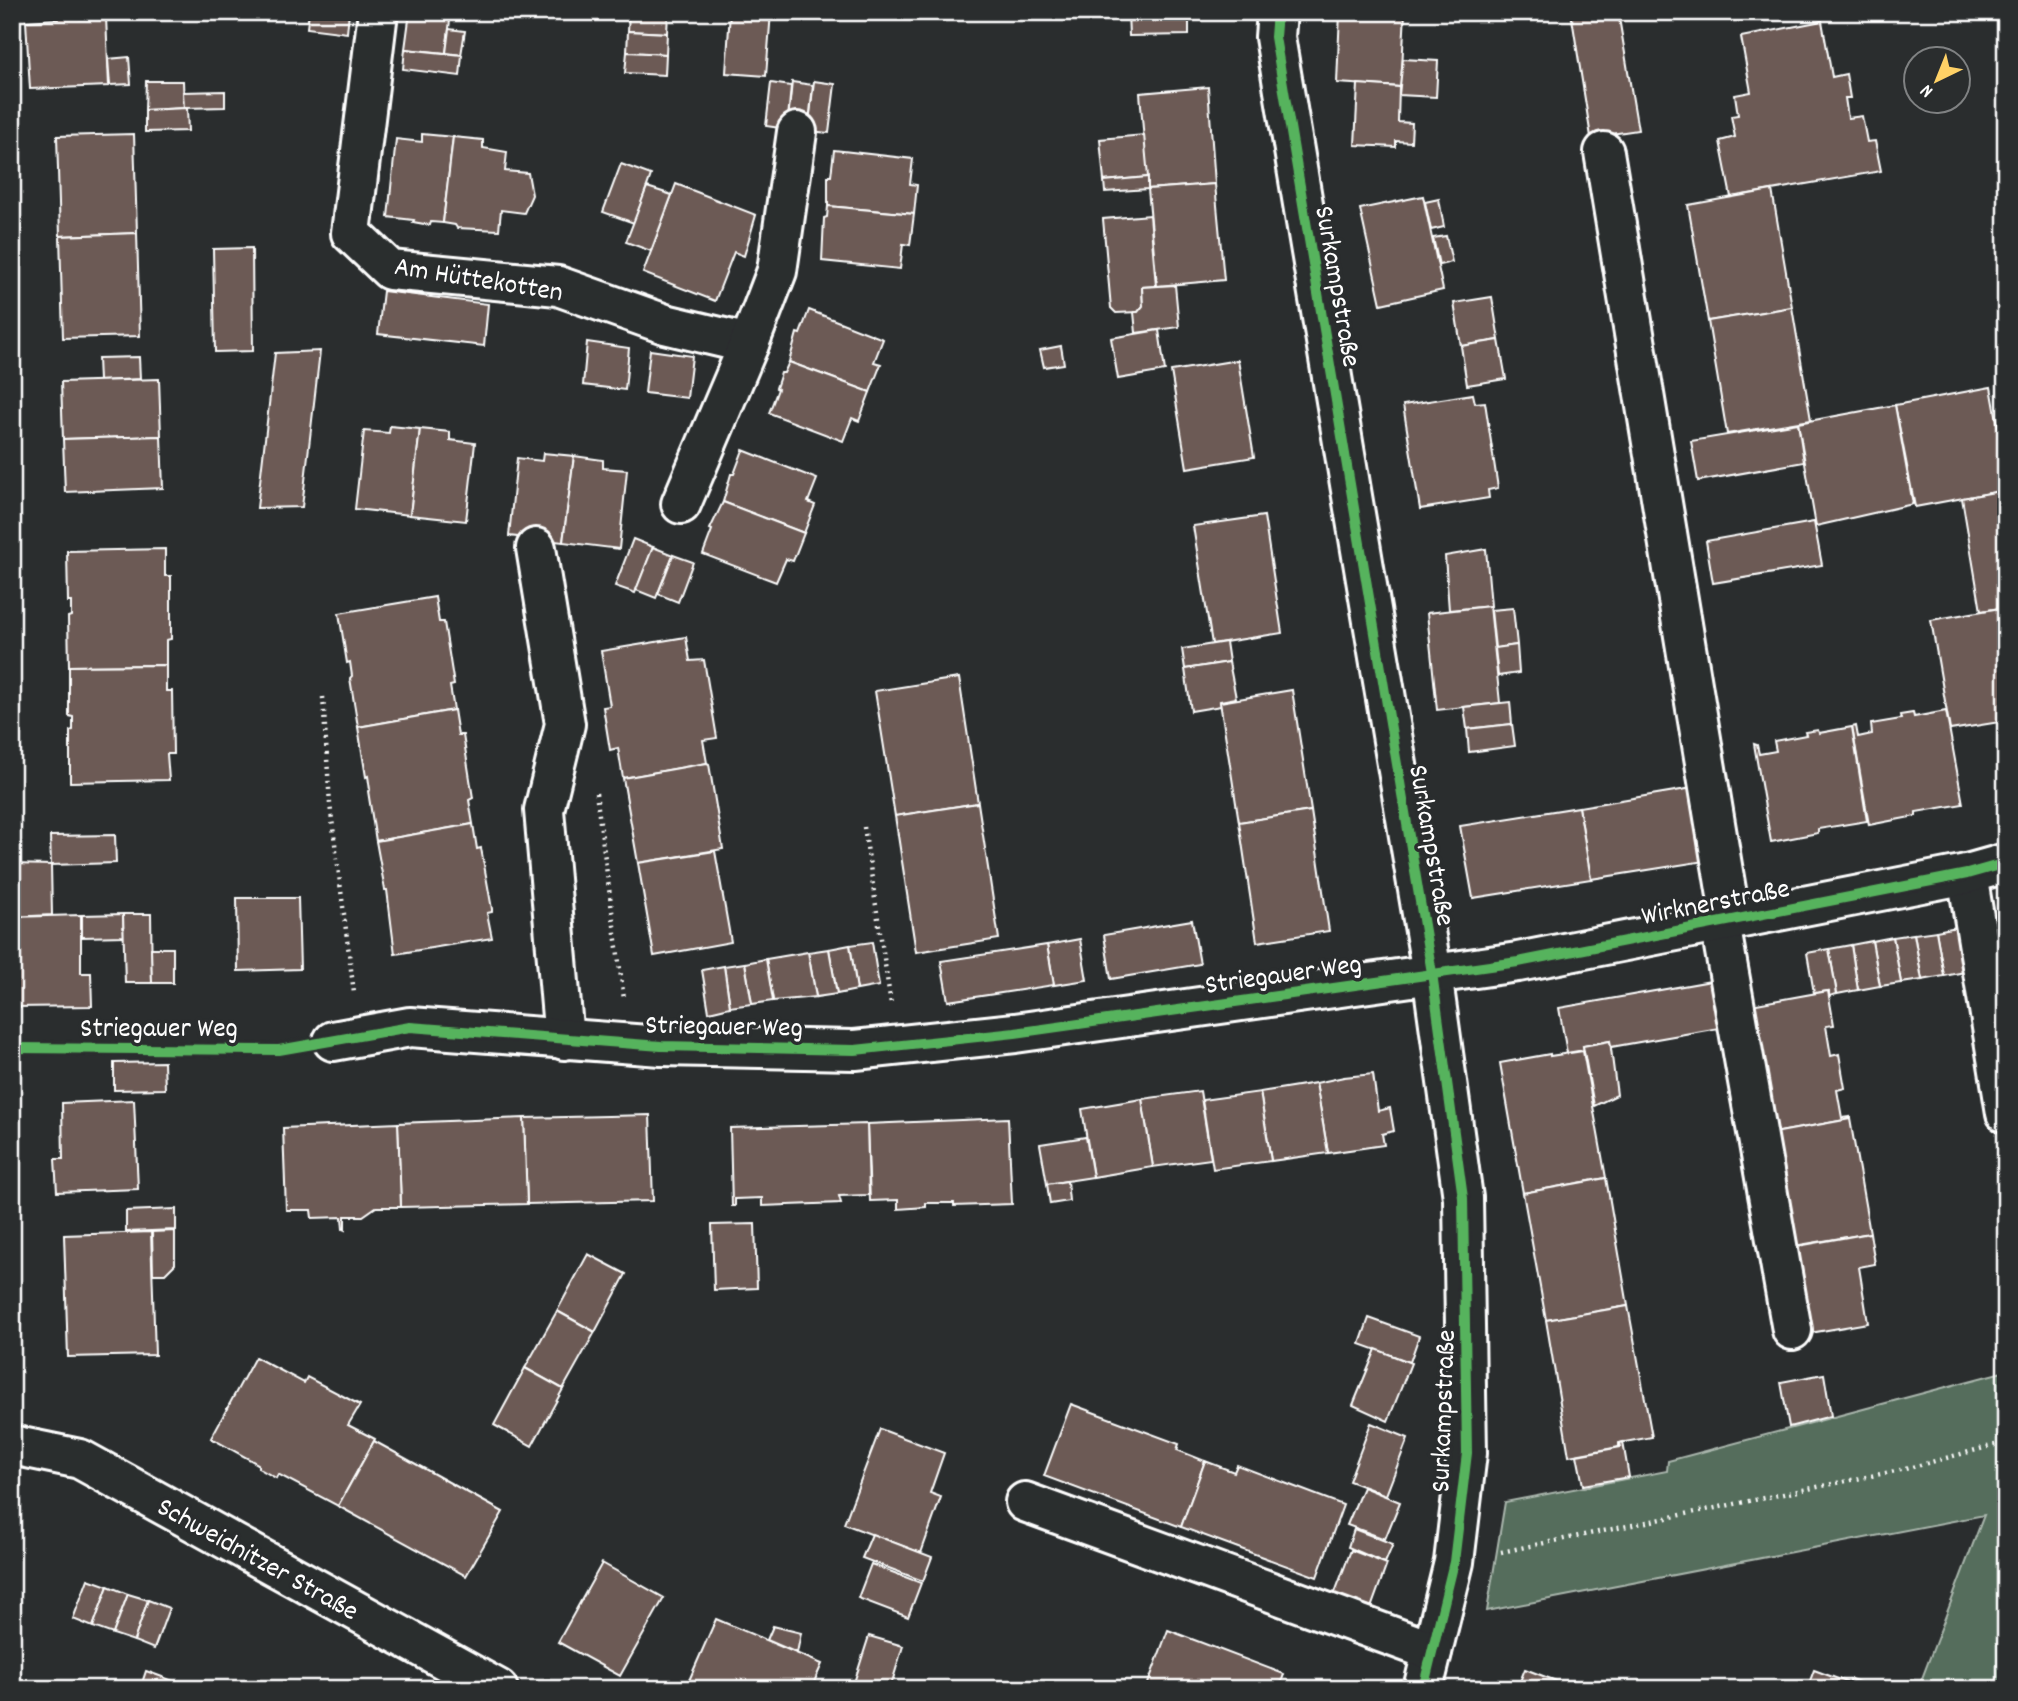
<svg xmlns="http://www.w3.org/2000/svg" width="2018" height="1701" viewBox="0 0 2018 1701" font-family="Dekko,sans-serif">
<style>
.green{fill:#546d5b;stroke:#aab6ad;stroke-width:2}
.building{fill:#6c5a54;stroke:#fff;stroke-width:2}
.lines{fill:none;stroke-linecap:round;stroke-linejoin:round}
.minor-casing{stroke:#fff;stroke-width:44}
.path{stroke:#fff;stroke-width:4.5;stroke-dasharray:2 5;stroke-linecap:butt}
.minor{stroke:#2a2d2e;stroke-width:38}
.cycleway-casing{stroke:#2a2d2e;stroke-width:15}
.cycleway{stroke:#56b35d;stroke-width:10}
.labels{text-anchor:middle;stroke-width:7;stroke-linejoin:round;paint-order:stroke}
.street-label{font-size:28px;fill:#fff;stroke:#2a2d2e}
</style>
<rect width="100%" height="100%" fill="#2a2d2e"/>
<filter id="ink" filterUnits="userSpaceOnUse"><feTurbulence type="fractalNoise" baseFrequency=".0143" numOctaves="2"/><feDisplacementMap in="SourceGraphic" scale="14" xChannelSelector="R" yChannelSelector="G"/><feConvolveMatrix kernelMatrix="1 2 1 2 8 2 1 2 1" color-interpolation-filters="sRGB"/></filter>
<g filter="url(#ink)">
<polygon class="green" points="2006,1371 2006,1689 1918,1689 1984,1515 1487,1611 1505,1502 1667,1471 1668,1461"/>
<g class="building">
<polygon points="309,12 349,12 347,33 307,28"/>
<polygon points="410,12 451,12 446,53 405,49"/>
<polygon points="629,12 668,13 667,33 628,31"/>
<polygon points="730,12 771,12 766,76 726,73"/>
<polygon points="1128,12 1189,12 1189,35 1129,36"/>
<polygon points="1340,12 1405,12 1401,87 1337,83"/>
<polygon points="1571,12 1618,12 1638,130 1591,137"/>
<polygon points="80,15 80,19 106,17 109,86 30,89 26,21 58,19 58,16"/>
<polygon points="1822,21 1832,77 1846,74 1850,98 1845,98 1848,118 1862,116 1867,142 1875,141 1881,171 1731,197 1720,141 1735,137 1731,116 1738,115 1735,95 1751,92 1741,37"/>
<polygon points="449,29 465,31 461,55 446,53"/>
<polygon points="628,31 667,33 666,54 627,52"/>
<polygon points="405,49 462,55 460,76 403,69"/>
<polygon points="627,52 666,54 665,75 625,73"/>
<polygon points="129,57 131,84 110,85 108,59"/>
<polygon points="1403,59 1438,61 1436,97 1399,95"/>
<polygon points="146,81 183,81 184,108 145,110"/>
<polygon points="814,81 835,84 829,133 808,131"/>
<polygon points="792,82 813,85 808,131 787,129"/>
<polygon points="771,83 791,86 787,129 766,126"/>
<polygon points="1358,84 1399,87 1398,122 1412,123 1411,142 1396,141 1396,147 1355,145"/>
<polygon points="1208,87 1215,184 1148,189 1140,93"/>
<polygon points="225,91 225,107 184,108 183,92"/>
<polygon points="187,108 188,131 145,132 145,110"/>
<polygon points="134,134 137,233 60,236 57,136"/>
<polygon points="422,134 453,137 443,223 431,222 430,225 413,222 414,220 388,217 396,139 422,142"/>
<polygon points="1144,135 1148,177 1104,181 1100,139"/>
<polygon points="453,137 483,140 483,148 507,152 505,171 528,173 532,195 524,213 501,210 499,230 457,228 455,225 443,223"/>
<polygon points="834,150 913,159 910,184 917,185 914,214 828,206 828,176 831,176"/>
<polygon points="621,164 651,175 634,223 603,212"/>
<polygon points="1148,177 1148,189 1105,192 1104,181"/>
<polygon points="676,184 756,215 744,256 734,252 715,301 643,273"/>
<polygon points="1215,184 1224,280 1157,286 1148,189"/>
<polygon points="647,187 672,195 651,251 626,242"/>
<polygon points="1772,190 1792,307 1708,321 1688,205"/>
<polygon points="1423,196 1443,290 1381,304 1360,209"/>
<polygon points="1439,199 1444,227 1431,230 1425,202"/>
<polygon points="828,206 914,214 910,245 903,244 900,269 822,261 824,218 827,217"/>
<polygon points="1150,215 1156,286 1142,287 1143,306 1138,312 1116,313 1111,308 1103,219"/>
<polygon points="137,233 140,336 63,338 60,236"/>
<polygon points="1446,236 1452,262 1439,265 1433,238"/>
<polygon points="252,248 253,351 215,352 213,249"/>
<polygon points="1175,285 1179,327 1136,333 1134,312 1138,312 1143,306 1142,287"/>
<polygon points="383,291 488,304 484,346 378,334"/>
<polygon points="1492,297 1499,340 1461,346 1454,303"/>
<polygon points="1792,307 1811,420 1727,434 1708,321"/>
<polygon points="809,310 883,339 874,362 881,364 870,392 789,362 797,333 800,334"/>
<polygon points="1159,330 1165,371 1118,379 1111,338"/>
<polygon points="1499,340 1506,379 1467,385 1461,346"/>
<polygon points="587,342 629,348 625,390 583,385"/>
<polygon points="1061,346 1064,364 1044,367 1040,350"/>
<polygon points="650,350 692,356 687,398 645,393"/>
<polygon points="320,351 302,507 257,508 275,353"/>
<polygon points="139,357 140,379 99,381 98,358"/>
<polygon points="1238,360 1254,457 1187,468 1171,371"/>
<polygon points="789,362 870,392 859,421 852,418 843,441 769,413 778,389 776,388 781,373 784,373"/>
<polygon points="159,379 161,436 63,439 61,382"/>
<polygon points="1991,387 2006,470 2006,490 1915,507 1895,405"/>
<polygon points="1473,394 1475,403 1485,402 1498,488 1488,490 1489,498 1420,509 1403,405"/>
<polygon points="1895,405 1913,504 1816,526 1798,423"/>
<polygon points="1798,423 1804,462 1698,481 1691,441"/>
<polygon points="390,426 420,429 410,515 355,509 364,431 389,433"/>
<polygon points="420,429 450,432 450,440 475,443 466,521 410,515"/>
<polygon points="161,436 163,488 65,492 63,439"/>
<polygon points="743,450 817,479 808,502 815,505 804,533 723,502 731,474 734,474"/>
<polygon points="543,453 574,456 563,542 509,536 517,458 542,461"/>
<polygon points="574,456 603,460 603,468 627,470 619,549 563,542"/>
<polygon points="2006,490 2006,607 1981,611 1962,498"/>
<polygon points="723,502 804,533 793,561 786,559 776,582 703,554 712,530 710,529"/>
<polygon points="1264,516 1282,633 1212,644 1193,526"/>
<polygon points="1814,522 1822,565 1713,583 1706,541"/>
<polygon points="633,539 653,547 635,593 615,586"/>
<polygon points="653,547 673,555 656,598 636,590"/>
<polygon points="165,549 165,576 171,576 171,639 166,640 166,665 69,666 68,617 71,616 71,602 68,602 67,551"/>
<polygon points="1486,549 1491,606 1449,610 1445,556"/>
<polygon points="673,555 693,562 678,602 658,594"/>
<polygon points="435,597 439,622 444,622 454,685 450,686 454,710 358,727 350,678 352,676 350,662 347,663 339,613"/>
<polygon points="1490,606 1500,703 1437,710 1427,613"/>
<polygon points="2006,607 2006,721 1950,730 1931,620"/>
<polygon points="1513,608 1517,645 1495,648 1491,610"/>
<polygon points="686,637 690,661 704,660 717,738 703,740 707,763 623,778 618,748 610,750 603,707 610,706 601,651"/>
<polygon points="1226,642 1229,662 1185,669 1182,649"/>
<polygon points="1517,645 1519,673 1498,676 1495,648"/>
<polygon points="1229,662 1236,698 1220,701 1221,706 1191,711 1185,669"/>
<polygon points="166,665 166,691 172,691 173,754 167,754 169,780 70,782 70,731 73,730 73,717 69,716 69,666"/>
<polygon points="959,678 978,803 895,816 875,691"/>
<polygon points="1292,690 1311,811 1239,822 1220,702"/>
<polygon points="1510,702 1512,724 1467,729 1464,707"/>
<polygon points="454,710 458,735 463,735 473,798 469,800 473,824 376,841 368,791 370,790 368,776 366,777 358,727"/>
<polygon points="1946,711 1963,804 1916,812 1916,816 1869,825 1852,727 1856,726 1858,737 1872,734 1871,724 1901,719 1900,715 1913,713 1914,717"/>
<polygon points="1512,724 1515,746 1469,752 1467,729"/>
<polygon points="1852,727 1867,821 1818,829 1818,833 1771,842 1754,744 1757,745 1759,754 1776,751 1774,741 1806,735 1805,732 1818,730 1819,733"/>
<polygon points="707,763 709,764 723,849 638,863 623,778"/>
<polygon points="1699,787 1711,860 1591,879 1579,807"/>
<polygon points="978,803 999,939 916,952 895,816"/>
<polygon points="1579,807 1591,879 1473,898 1460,826"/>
<polygon points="1311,811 1329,931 1257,942 1239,822"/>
<polygon points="473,824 477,849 481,848 492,909 492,912 487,913 492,938 395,954 387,890 385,890 376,841"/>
<polygon points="115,835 116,863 51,865 50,836"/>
<polygon points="715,851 731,942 654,956 638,863"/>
<polygon points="12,864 51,865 52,915 12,917"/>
<polygon points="237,898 298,898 300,969 238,971"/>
<polygon points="123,914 124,936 82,937 82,915"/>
<polygon points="123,914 151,914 152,983 125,983"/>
<polygon points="81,915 81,973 91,973 92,1006 14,1007 12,917"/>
<polygon points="1192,920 1200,964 1111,979 1104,935"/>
<polygon points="1957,927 1965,972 1944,976 1936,931"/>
<polygon points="1936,931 1944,976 1922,980 1914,934"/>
<polygon points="1914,934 1922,980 1901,983 1893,937"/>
<polygon points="1893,937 1901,983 1880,986 1872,941"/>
<polygon points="1080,939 1087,980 1054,985 1047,945"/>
<polygon points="1872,941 1880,986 1858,990 1851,945"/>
<polygon points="872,942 879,986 857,990 850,945"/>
<polygon points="850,945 857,990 837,994 829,949"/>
<polygon points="1047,945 1054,985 948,1001 941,961"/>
<polygon points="1851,945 1858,990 1837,994 1829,949"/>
<polygon points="151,948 173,948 173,983 152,983"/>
<polygon points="829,949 837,994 816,997 808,952"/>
<polygon points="1829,949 1837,994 1829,996 1829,991 1814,993 1807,953"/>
<polygon points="808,952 816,997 773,1001 766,959"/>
<polygon points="766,959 773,1001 752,1004 745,963"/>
<polygon points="745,963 752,1004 730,1007 724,966"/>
<polygon points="724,966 730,1007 709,1012 702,970"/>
<polygon points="1711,981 1719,1028 1611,1047 1610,1041 1583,1046 1584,1050 1567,1053 1559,1008"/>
<polygon points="1828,991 1834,1025 1826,1026 1831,1056 1839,1054 1845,1088 1837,1090 1842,1118 1850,1117 1850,1119 1774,1133 1751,1005"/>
<polygon points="1610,1041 1617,1095 1594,1106 1583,1046"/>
<polygon points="1583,1051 1606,1178 1523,1193 1500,1063 1550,1054 1550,1056"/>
<polygon points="164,1062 165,1089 114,1090 114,1063"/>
<polygon points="1373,1074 1378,1111 1390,1108 1394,1131 1382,1134 1384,1145 1328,1153 1316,1083 1344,1077"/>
<polygon points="1316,1083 1328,1153 1271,1161 1260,1092"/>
<polygon points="1200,1091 1211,1159 1153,1167 1142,1099"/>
<polygon points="1260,1092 1271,1161 1213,1169 1202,1100"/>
<polygon points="1142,1099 1153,1167 1093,1177 1082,1109"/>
<polygon points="134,1100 138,1189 57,1192 55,1159 63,1159 62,1103"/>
<polygon points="650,1115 653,1201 527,1204 524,1118"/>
<polygon points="524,1118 527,1204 401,1207 398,1123"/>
<polygon points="1008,1118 1012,1204 954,1206 954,1203 926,1203 926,1207 898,1209 898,1200 870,1201 867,1124"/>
<polygon points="1850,1119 1870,1233 1794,1246 1774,1133"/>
<polygon points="398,1123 401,1207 376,1207 363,1216 345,1216 345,1230 343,1229 342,1217 312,1218 311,1210 286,1210 283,1128"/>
<polygon points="867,1124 869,1195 839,1196 841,1203 762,1206 762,1198 735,1199 735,1206 732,1206 730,1128"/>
<polygon points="1086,1137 1093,1177 1047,1184 1040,1144"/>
<polygon points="1606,1178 1628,1306 1546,1320 1523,1193"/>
<polygon points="1067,1181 1069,1201 1050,1204 1047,1184"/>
<polygon points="176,1209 176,1230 126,1232 126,1211"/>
<polygon points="755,1224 757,1288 714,1290 712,1225"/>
<polygon points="175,1231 175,1264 165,1274 153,1274 152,1232"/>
<polygon points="151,1232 155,1355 68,1357 64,1235"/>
<polygon points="1870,1233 1875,1264 1859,1267 1868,1323 1810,1333 1812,1330 1805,1292 1802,1291 1798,1266 1801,1265 1798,1246"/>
<polygon points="588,1254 626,1274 595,1332 557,1311"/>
<polygon points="1628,1306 1652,1437 1619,1443 1619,1447 1569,1456 1546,1320"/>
<polygon points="557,1311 595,1332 563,1389 525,1368"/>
<polygon points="1369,1318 1419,1336 1410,1362 1360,1344"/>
<polygon points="1376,1349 1411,1363 1388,1421 1353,1405"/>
<polygon points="255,1357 304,1383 307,1377 360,1405 348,1425 375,1439 374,1441 338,1506 278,1474 276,1478 258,1468 258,1464 211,1438"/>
<polygon points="525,1368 563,1389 532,1446 494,1425"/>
<polygon points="1824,1374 1831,1416 1789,1427 1781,1382"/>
<polygon points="1071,1404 1179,1444 1177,1450 1205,1461 1181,1527 1044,1476"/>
<polygon points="1371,1423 1408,1438 1386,1495 1349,1481"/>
<polygon points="880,1429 944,1453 930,1493 941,1497 921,1553 844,1524"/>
<polygon points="374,1441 503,1512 466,1576 338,1506"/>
<polygon points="1623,1442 1629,1477 1583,1485 1577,1455 1621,1447 1620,1443"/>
<polygon points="1205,1461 1234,1472 1237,1465 1343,1505 1317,1577 1181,1527"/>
<polygon points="1363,1487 1400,1502 1385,1539 1347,1525"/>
<polygon points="1354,1529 1393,1544 1385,1563 1348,1547"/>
<polygon points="872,1534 932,1557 923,1581 862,1558"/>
<polygon points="1351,1550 1387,1564 1367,1619 1330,1606"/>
<polygon points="602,1563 664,1598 620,1676 558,1642"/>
<polygon points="871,1564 921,1583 908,1617 858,1598"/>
<polygon points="88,1579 108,1586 93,1627 73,1619"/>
<polygon points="108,1586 128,1594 113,1634 93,1627"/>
<polygon points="128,1594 148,1600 134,1641 113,1634"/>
<polygon points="148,1600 169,1608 154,1649 134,1641"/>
<polygon points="716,1619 822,1664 811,1689 696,1689 687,1685"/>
<polygon points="773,1626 801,1633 797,1653 767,1640"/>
<polygon points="1168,1630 1284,1674 1279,1689 1146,1689"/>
<polygon points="869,1636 903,1646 890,1689 852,1689"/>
<polygon points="1525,1669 1577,1689 1517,1689"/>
<polygon points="1814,1670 1849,1683 1851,1679 1878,1689 1807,1689"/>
<polygon points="146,1671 187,1686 186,1689 140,1689"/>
<polygon points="74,1681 94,1688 94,1689 71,1689"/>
</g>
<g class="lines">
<defs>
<g id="minor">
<polyline points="378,12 351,233 390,270 558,286 665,324 749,344"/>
<polyline points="1277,12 1275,37 1432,973 1463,1198 1467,1453 1454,1562 1423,1689"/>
<polyline points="1604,152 1731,920"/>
<polyline points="681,504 749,344 777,271 797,132"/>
<polyline points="536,548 565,724 544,810 564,1040"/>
<polyline points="1967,874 2006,1113"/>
<polyline points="1720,923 1792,1330"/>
<polyline points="333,1041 410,1027 661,1046 855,1050 1015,1033 1518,962 1967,874 2006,863"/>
<polyline points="12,1445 80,1459 498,1689"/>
<polyline points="1025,1502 1432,1651"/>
</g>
</defs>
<use href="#minor" class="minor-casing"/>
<g class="path">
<polyline points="323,697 330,804 354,993"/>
<polyline points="596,793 624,999"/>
<polyline points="864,827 891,1004"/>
<polyline points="1501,1552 1905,1469 2006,1442"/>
</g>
<use href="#minor" class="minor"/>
<defs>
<g id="cycleway">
<polyline points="1277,12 1275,37 1432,973 1463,1198 1467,1453 1454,1562 1423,1689"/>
<polyline points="12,1048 279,1050 410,1027 661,1046 855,1050 1015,1033 1518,962 1967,874 2006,863"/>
</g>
</defs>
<use href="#cycleway" class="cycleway-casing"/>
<use href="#cycleway" class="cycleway"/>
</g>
</g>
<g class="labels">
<g class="street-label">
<text transform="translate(479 277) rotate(9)" y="10">Am Hüttekotten</text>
<text transform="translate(1340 286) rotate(80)" y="10">Surkampstraße</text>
<text transform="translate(1434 845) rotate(80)" y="10">Surkampstraße</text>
<text transform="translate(1715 900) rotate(-11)" y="10">Wirknerstraße</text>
<text transform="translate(1283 972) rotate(-8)" y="10">Striegauer Weg</text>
<text transform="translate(724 1024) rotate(1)" y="10">Striegauer Weg</text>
<text x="159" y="1036">Striegauer Weg</text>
<text transform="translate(1441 1411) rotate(-88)" y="10">Surkampstraße</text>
<text transform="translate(259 1557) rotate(29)" y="10">Schweidnitzer Straße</text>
</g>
</g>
<rect width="2018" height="1701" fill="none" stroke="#2a2d2e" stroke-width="42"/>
<rect x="21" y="21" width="1976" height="1659" fill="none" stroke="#fff" stroke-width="2.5" filter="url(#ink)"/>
<g transform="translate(1937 80) rotate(223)"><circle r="33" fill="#2a2d2e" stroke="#7f8182" stroke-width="2"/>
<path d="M0-5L12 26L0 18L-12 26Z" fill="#ffd166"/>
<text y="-10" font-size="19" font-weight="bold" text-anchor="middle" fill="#ffffff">N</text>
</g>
</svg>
